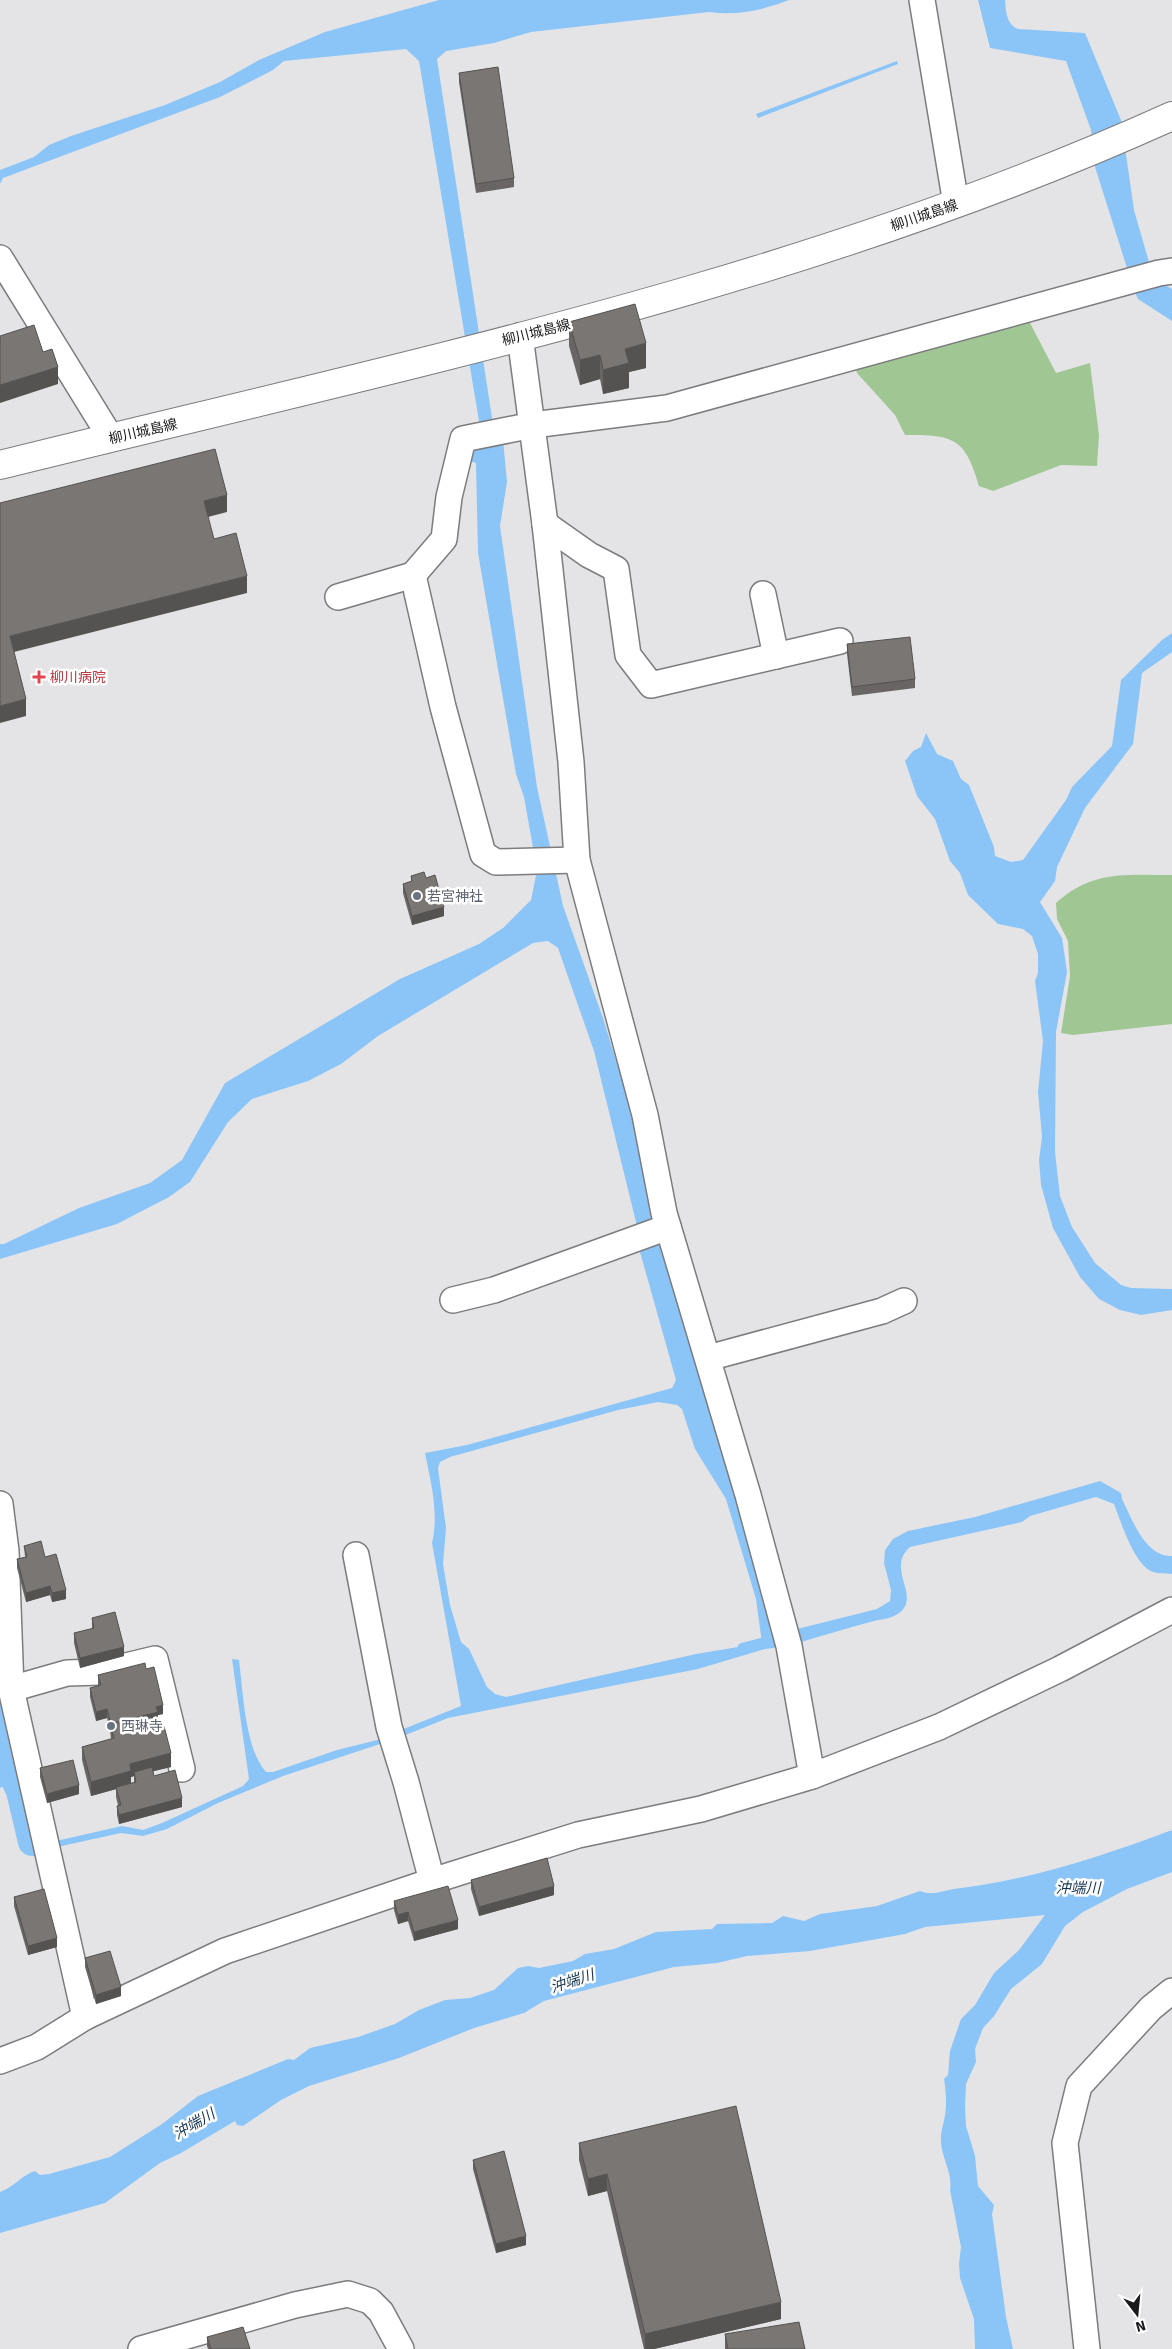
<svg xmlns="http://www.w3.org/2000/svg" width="1172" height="2349" viewBox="0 0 1172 2349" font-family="Signika,'Noto Sans JP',sans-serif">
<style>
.green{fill:#a0c793}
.water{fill:#8bc5f8;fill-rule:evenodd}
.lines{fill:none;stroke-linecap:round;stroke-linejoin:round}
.stream{stroke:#8bc5f8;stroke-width:8}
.canal{stroke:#8bc5f8;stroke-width:28}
.minor-casing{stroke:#7c7c7f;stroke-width:28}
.secondary-casing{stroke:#7c7c7f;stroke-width:30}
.minor{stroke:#fff;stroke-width:25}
.secondary{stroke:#fff;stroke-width:28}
.wall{fill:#686564;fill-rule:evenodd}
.shaded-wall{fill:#555351}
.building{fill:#797674;stroke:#555351}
.health-dot{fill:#e0444e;stroke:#fff;stroke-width:2}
.worship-dot{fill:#6b7280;stroke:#fff;stroke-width:2}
.labels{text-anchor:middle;stroke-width:5;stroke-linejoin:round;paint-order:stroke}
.street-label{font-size:14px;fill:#19191b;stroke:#fff}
.health-label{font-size:14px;fill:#be3a42;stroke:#fff;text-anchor:start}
.worship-label{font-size:14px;fill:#5b616d;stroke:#fff;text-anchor:start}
.water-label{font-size:15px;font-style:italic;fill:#193852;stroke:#fff}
</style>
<rect width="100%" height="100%" fill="#e4e4e7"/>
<g class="green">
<path d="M1028,319L1056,373L1090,363L1099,435L1097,466L1061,465L993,491L979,486C965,437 953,435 905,435L895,415L857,373L855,365Z"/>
<path d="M1172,875V1024L1073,1035L1061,1033L1070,976L1068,941L1057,919L1056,903C1092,870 1126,875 1172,875Z"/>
</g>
<g class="water">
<path d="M439,0H789C763,10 737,16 709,12L531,32L494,43L446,51L437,59L492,418L496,440H503L507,482L500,526L537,787L563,906L603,1018L633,1116L657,1217V1242L666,1248L782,1647L765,1649L698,1669L448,1718L403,1736L401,1730L461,1706L432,1543C439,1513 431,1483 425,1453L467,1445L672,1388L676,1380L640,1252L644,1249L640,1229L637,1226L594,1051L558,948L548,941L533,943L378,1036L341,1064L308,1081L252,1099L228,1122L190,1182L169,1197L117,1224L0,1259V1244H4L79,1208L150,1183L182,1160L225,1083L400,979L479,944L503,928L531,900L537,870L524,797L516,774L478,553L476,463L464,459V450L483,445L419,61L406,49L284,61L273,70L220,97L3,178L0,184V170L34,157L49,145L71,136L165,105L220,82L259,60L325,32ZM658,1402L677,1405L682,1409L695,1449L726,1499L756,1599L762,1643L696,1654L506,1697L495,1694L487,1687L469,1649L461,1642L450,1605L443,1564L446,1528L438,1468L440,1462L450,1457L618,1410Z"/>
<path d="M978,0H1005C1006,11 1006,24 1018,29L1085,33L1121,120L1134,210L1155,283L1159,282L1172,289V321L1138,299L1134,290L1095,167L1091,130L1066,61L990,48Z"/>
<polygon points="897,61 898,64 758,118 756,114"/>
<polygon points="1172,633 1172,652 1142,673 1133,744 1085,808 1057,867 1055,881 1040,902 1062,938 1067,972 1056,1032 1055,1152 1060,1196 1072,1227 1095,1263 1121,1285 1131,1288 1172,1289 1172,1310 1141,1315 1120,1310 1099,1299 1080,1277 1053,1228 1041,1185 1039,1160 1042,1137 1038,1092 1043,1041 1035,981 1038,973 1038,954 1032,936 1023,929 998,924 968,895 960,873 950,861 935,819 917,796 905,761 913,751 921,747 926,733 937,754 953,761 961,779 969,785 994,847 995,856 1011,862 1023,860 1066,800 1072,787 1112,746 1121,680 1162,640"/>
<path d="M1100,1481L1121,1493L1122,1499C1132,1519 1145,1557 1172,1556V1574C1166,1573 1158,1574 1153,1572C1134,1565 1121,1522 1114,1504L1096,1497L1030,1516L1022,1522L910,1547C885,1569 922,1596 899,1613C891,1619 882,1619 874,1621C847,1628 821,1636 795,1644L793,1630L877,1609L890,1601L891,1590L884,1563L885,1550L893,1539L908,1531L975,1517Z"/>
<path d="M232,1659L239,1660C243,1691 245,1749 266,1772H273L337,1750L381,1739L383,1743L283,1776L218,1803L167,1829L143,1836L121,1833L57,1847L56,1841L122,1826L143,1830L162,1823L243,1786L249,1779Z"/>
<polygon points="0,1661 20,1776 0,1788"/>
<path d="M1172,1830V1872L1127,1889L1083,1912L1065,1926L1042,1964L1011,1989L994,2016L983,2028L975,2049L976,2062L966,2084L965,2106L966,2126L975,2156L978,2186L994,2205L992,2214L1006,2317L1013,2349H975L974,2319L960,2278L959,2264L961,2247L950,2190C953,2174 942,2159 941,2142C940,2133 944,2123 945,2115C947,2104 946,2090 944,2079L948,2075L950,2051L961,2019L975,2005L994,1973L1019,1950L1045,1915L925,1927L905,1934L810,1951L747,1956L717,1963L674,1967L544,2001L524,2013L474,2028L399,2058L309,2086L281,2100L243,2126L237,2125L235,2121L181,2153L160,2163L105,2203L0,2233V2192C14,2187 22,2175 35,2171L40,2175L49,2174L110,2157L162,2124L198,2096L288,2059L294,2060L310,2048L358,2037L395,2024L419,2010L445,2000L470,1998L494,1990L518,1968L528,1966L539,1968L573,1961L585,1954L614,1949L656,1932L712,1929L717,1924L772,1923L783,1916L804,1921L820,1914L877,1906L920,1891C932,1896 942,1891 954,1889C1030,1880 1100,1857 1172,1830Z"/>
</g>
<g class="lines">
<polyline class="stream" points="742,1647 772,1639"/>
<polyline class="canal" points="5,1760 20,1791 32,1842"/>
<defs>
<g id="minor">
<polyline points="922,0 956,204"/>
<polyline points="0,258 111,438"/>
<polyline points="520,336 545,524 571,762 577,860 645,1115 664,1213 748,1495 789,1646 812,1776"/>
<polyline points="545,524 589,555 616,569 628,655 651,685 840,641"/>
<polyline points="413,575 443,707 483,854 496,862 577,860"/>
<polyline points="763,594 776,656"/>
<polyline points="338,597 413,575 444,539 449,497 463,439 533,425 667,408 1159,273 1172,271"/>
<polyline points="453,1300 494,1290 668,1227"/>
<polyline points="708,1358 882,1311 904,1301"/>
<polyline points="0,1504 6,1551 11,1689 85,2017"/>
<polyline points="356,1555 389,1727 406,1782 432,1881"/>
<polyline points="11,1689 67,1673 101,1672 155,1659 182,1769"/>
<polyline points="0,2061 37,2047 85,2017 225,1951 432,1881 578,1835 701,1809 812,1776 939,1727 1060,1669 1172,1610"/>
<polyline points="141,2349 295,2305 348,2294 370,2301 381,2312 401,2349"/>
<polyline points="1087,2349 1065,2143 1079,2086 1151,2008 1172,1991"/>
</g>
<path id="secondary" d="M0,465C395,367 799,285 1172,116"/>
</defs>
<use href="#minor" class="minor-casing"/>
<use href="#secondary" class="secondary-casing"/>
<use href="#minor" class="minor"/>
<use href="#secondary" class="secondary"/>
</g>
<g class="wall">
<polygon points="459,73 514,178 514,187 476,193 459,82"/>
<polygon points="569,322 646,368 629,372 629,388 603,394 600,379 580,385 569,346"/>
<polygon points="847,644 915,679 915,688 852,696 847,654"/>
<polygon points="411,876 426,878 444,916 412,925 403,893 403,884 411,882"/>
<polygon points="24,1546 45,1557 66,1599 52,1602 50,1595 26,1602 17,1568 17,1559 25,1557"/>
<polygon points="92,1618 124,1656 80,1668 74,1643 74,1633 92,1629"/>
<path d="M146,1669L163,1714L158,1715V1721L140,1726L142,1732L171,1767L153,1771L154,1776L182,1807L119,1824L117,1815V1806L118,1805L116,1797V1789L91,1796L82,1760V1747L111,1739L110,1730L107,1718L96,1721L90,1697V1688L98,1686V1675ZM134,1776V1783H131V1777Z"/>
<polygon points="40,1768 79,1794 47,1803 40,1777"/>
<polygon points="471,1880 554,1895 479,1916 471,1889"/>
<polygon points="14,1897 57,1947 28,1955 14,1906"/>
<polygon points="394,1901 458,1929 414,1941 408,1921 398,1924 394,1910"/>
<polygon points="85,1958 121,1996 96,2004 85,1967"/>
<polygon points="579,2143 781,2319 654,2349 644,2349 607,2191 588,2196 579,2160"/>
<polygon points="473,2160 526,2245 496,2253 473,2169"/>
<polygon points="725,2334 805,2349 725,2349"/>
<polygon points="207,2337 250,2349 208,2349 207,2346"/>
</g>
<g class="shaded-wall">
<polygon points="646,343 646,368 629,372 629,388 603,394 603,370 625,349"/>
<polygon points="600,355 600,379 580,385 580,360"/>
<polygon points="58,367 58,384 0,403 0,385"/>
<polygon points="227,495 227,512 204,518 204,501"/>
<polygon points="247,576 247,593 10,653 10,636"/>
<polygon points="26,699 26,716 0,723 0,706"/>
<polygon points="444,907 444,916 412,925 412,916"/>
<polygon points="50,1586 50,1595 26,1602 26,1593"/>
<polygon points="66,1590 66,1599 52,1602 52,1593"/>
<polygon points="124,1647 124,1656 80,1668 80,1658"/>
<polygon points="163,1705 163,1714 158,1715 158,1721 112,1733 156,1707"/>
<polygon points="107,1709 107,1718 96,1721 96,1712"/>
<polygon points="171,1753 171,1767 134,1776 134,1772 134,1776 131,1777 131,1785 91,1796 91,1782 130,1764"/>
<polygon points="79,1785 79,1794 47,1803 47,1794"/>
<polygon points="182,1798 182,1807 119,1824 119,1815"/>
<polygon points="554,1886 554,1895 479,1916 479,1907"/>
<polygon points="408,1912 408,1921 398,1924 398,1915"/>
<polygon points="458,1920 458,1929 414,1941 414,1932"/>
<polygon points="57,1938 57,1947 28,1955 28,1946"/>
<polygon points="121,1987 121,1996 96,2004 96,1995"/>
<polygon points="607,2174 607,2191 588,2196 588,2179"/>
<polygon points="526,2236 526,2245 496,2253 496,2244"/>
<polygon points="781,2302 781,2319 654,2349 645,2349 645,2334"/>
</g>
<g class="building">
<polygon points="498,67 514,178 476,184 459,73"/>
<polygon points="635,304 646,343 625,349 629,363 603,370 600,355 580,360 569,322"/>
<polygon points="34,325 43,352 52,349 58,367 0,385 0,336"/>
<polygon points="215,449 227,495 204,501 214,539 236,533 247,576 10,636 26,699 0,706 0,503"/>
<polygon points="910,637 915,679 852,687 847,644"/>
<polygon points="424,872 426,878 435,875 444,907 412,916 403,884 412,881 411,876"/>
<polygon points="41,1541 45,1557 56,1554 66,1590 52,1593 50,1586 26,1593 17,1559 27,1557 24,1546"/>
<polygon points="115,1612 124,1647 80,1658 74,1633 94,1628 92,1618"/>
<polygon points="145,1663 146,1669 154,1667 163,1705 156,1707 158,1712 111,1724 107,1709 96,1712 90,1688 101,1685 98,1675"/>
<polygon points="138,1717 142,1732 164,1726 171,1753 130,1764 131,1771 91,1782 82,1747 114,1738 110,1724"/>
<polygon points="73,1760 79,1785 47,1794 40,1768"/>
<polygon points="152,1767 154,1776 175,1770 182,1798 119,1815 117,1806 121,1805 116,1787 136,1782 134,1772"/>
<polygon points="547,1858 554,1886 479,1907 471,1880"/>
<polygon points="448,1886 458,1920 414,1932 408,1912 398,1915 394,1901"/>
<polygon points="44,1889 57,1938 28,1946 14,1897"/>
<polygon points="110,1951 121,1987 96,1995 85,1958"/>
<polygon points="736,2106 781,2302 645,2334 607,2174 588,2179 579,2143"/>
<polygon points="504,2151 526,2236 496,2244 473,2160"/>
<polygon points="799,2322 805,2349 728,2349 725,2334"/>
<polygon points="243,2327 250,2349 211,2349 207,2337"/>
</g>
<path class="health-dot" d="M36.5 669.5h5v5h5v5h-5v5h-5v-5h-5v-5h5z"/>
<g class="worship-dot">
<circle cx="417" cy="896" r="5"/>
<circle cx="111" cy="1726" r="5"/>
</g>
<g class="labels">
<g class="street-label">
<text transform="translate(924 215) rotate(-19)" y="5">柳川城島線</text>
<text transform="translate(536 332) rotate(-14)" y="5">柳川城島線</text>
<text transform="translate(143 431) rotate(-13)" y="5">柳川城島線</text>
</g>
<g class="health-label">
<text x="50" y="682">柳川病院</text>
</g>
<g class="worship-label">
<text x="427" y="901">若宮神社</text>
<text x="121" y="1731">西琳寺</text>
</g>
<g class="water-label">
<text x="1078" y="1893">沖端川</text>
<text transform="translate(572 1981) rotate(-18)" y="5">沖端川</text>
<text transform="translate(194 2124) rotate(-30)" y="5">沖端川</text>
</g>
</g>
<g transform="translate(1137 2314) rotate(164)" stroke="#ffffff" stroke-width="4" paint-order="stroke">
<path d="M0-4L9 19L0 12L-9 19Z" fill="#19191b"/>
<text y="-8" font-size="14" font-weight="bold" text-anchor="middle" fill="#19191b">N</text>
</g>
</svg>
